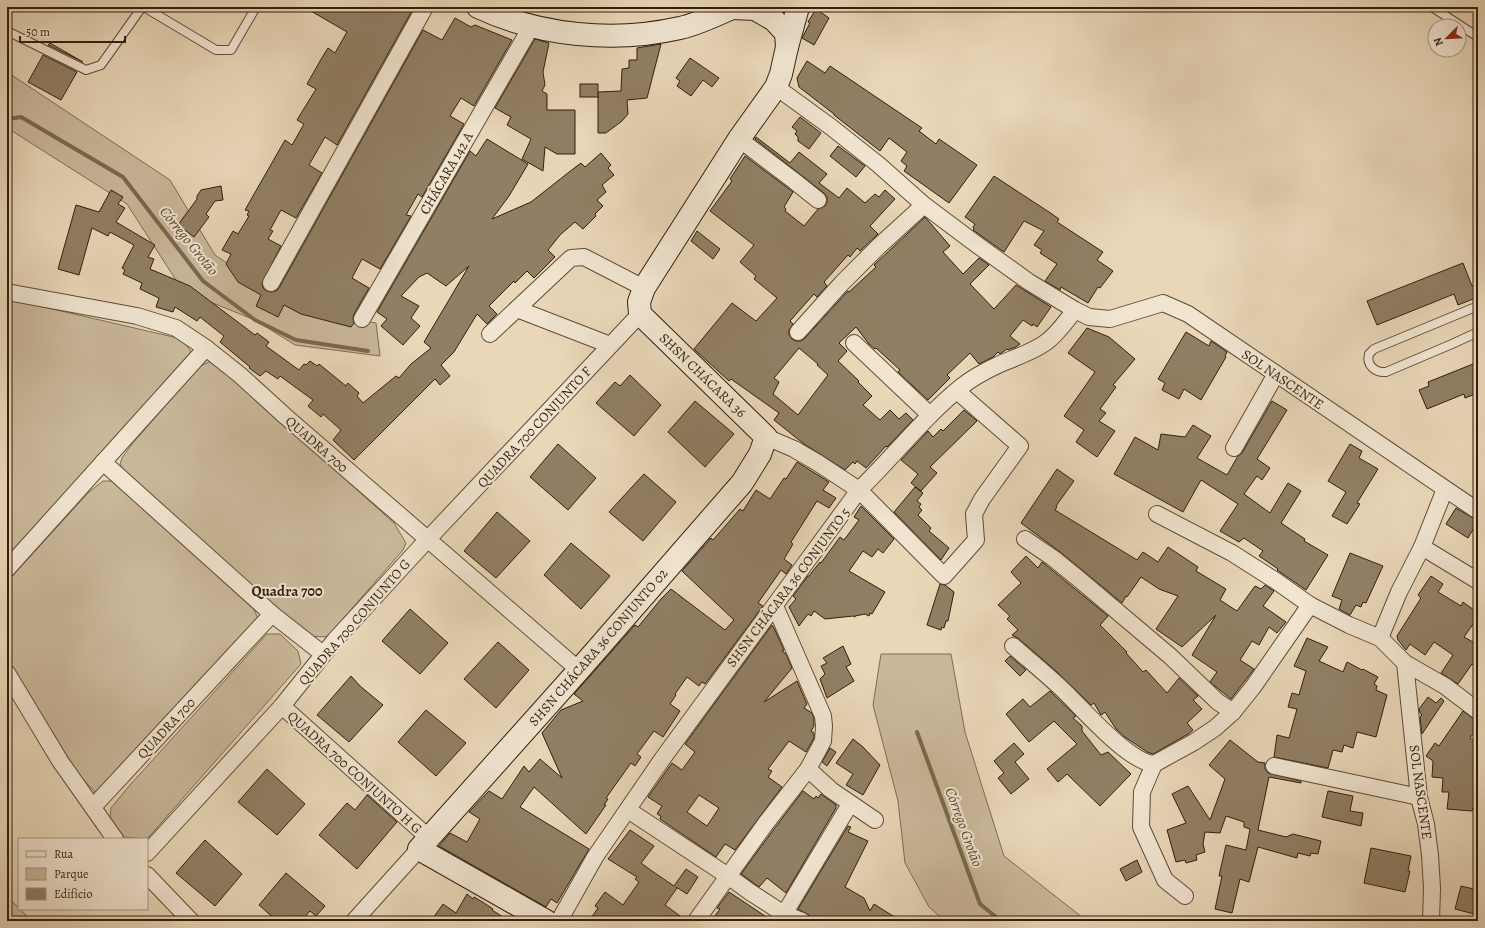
<svg xmlns="http://www.w3.org/2000/svg" width="1485" height="928" viewBox="0 0 1485 928" font-family="Alegreya,serif">
<style>
.green{fill:#cab89b;stroke:#7e6c53}
.lines{fill:none;stroke-linecap:round;stroke-linejoin:round}
.stream{stroke:#7a684f;stroke-width:4}
.building{fill:#917f65;stroke:#311f0b;fill-rule:evenodd}
.lane-casing{stroke:#5f4d36;stroke-width:10}
.street-casing{stroke:#5f4d36;stroke-width:18}
.secondary-casing{stroke:#311f0b;stroke-width:24}
.lane{stroke:#f1e5d1;stroke-width:8}
.street{stroke:#f1e5d1;stroke-width:16}
.secondary{stroke:#f1e5d1;stroke-width:22}
.labels{text-anchor:middle;stroke-width:4;stroke-linejoin:round;paint-order:stroke}
.street-label{font-size:14px;fill:#311f0b;stroke:#f1e5d1}
.water-label{font-size:15px;font-style:italic;fill:#5b4933;stroke:#f1e5d1}
.neighbourhood-label{font-size:15px;font-weight:bold;fill:#311f0b;stroke:#f1e5d1}
</style>
<rect width="100%" height="100%" fill="#e9d7b8"/>
<filter id="stains"><feTurbulence type="fractalNoise" baseFrequency=".005" numOctaves="4"/><feColorMatrix values="0 0 0 0 .2 0 0 0 0 .09 0 0 0 0 .02 0 0 0 .5 -.17"/></filter>
<radialGradient id="worn" r=".72"><stop offset=".6" stop-color="#630" stop-opacity="0"/><stop offset="1" stop-color="#630" stop-opacity=".3"/></radialGradient>
<g class="green">
<polygon points="7,72 170,180 215,255 295,309 376,323 380,356 295,345 255,320 183,291 127,204 12,131 7,131"/>
<polygon points="7,301 22,302 182,339 192,353 7,562"/>
<polygon points="211,361 228,374 394,523 406,543 403,550 327,637 305,636 123,470 120,464 122,458 132,444 200,366"/>
<polygon points="103,481 112,481 253,607 258,619 114,777 95,792 79,775 7,661 7,582 89,492"/>
<polygon points="267,634 280,634 298,651 301,664 147,839 124,837 110,818 111,808 130,785"/>
<polygon points="881,654 951,654 965,732 1004,856 1087,921 945,921 929,907 905,863 898,801 873,705"/>
<polygon points="7,896 32,921 7,921"/>
</g>
<g class="lines">
<g class="stream">
<polyline points="7,119 21,117 123,177 203,281 255,320 296,340 368,351"/>
<polyline points="917,732 980,904 1001,921"/>
</g>
</g>
<g class="building">
<polygon points="304,7 414,7 337,145 325,137 309,165 322,173 296,218 281,210 270,230 273,231 268,239 281,246 262,283 263,288 267,291 271,292 276,291 279,288 423,30 442,40 455,18 471,27 475,25 512,40 474,106 461,98 450,116 464,124 422,197 418,194 406,215 411,216 380,269 362,259 352,278 369,288 354,314 353,319 354,323 351,327 301,314 284,305 278,317 256,306 261,295 238,282 226,264 231,254 222,250 233,231 238,234 249,216 247,215 249,211 245,210 285,140 292,145 304,124 297,120 316,89 307,84 320,61 328,48 335,53 347,32"/>
<polygon points="816,9 829,18 814,45 802,38 810,23 808,22"/>
<polygon points="535,39 549,43 543,72 545,85 542,91 547,94 547,110 575,110 575,154 557,154 545,147 543,171 522,159 531,139 507,125 511,117 495,108"/>
<polygon points="50,43 83,62 48,45"/>
<polygon points="661,44 647,98 627,100 628,114 622,121 606,133 598,133 598,92 621,91 622,69 629,68 629,60 637,60 637,48"/>
<polygon points="43,55 77,72 61,100 28,82"/>
<polygon points="690,58 719,78 712,87 703,80 691,96 677,86 680,81 676,78"/>
<polygon points="807,61 825,73 830,66 922,128 919,131 936,144 939,139 977,165 949,203 904,171 907,166 901,161 907,152 889,138 880,151 834,115 834,114 799,87 797,78"/>
<rect x="580" y="84" width="18" height="13"/>
<polygon points="800,117 821,133 809,149 798,141 798,137 795,134 797,131 792,127"/>
<path d="M756,137L790,163L799,152L827,174L819,183L839,198L847,188L865,203L875,194L879,197L885,190L895,199L870,226L878,234L860,251L857,248L850,257L848,255L824,282L827,286L817,297L814,294L790,321L793,324L789,330V335L792,339L796,341H801L805,338L848,291L849,292L876,267L874,265L925,217L950,246L943,252L963,274L979,258L989,265L970,284L994,309L1016,285L1051,307L1037,327L1033,324L1032,326L1023,320L1010,336L1020,344L1016,347L1008,350L1007,349L1000,354L998,352L993,357L979,364L970,353L947,375L950,378L928,400L898,372L900,370L876,348L875,349L869,344L856,327L839,343L847,351L838,361L859,381L858,382L872,396L863,405L880,420L890,410L899,419L906,413L913,420L887,447L886,446L866,468L857,461L855,464L853,462L845,470L804,444L774,420L779,413L731,379L729,381L694,349L732,303L756,321L777,298L754,279L756,276L740,262L754,245L710,211L732,181L730,179L745,156L793,192L784,207L786,209L785,211L804,226L818,209L825,206L827,202V197L824,193L755,139ZM799,348L818,364L817,365L828,375L798,415L773,394L779,382L774,378Z"/>
<polygon points="487,139 528,164 509,196 492,219 531,202 573,169 581,163 585,167 601,153 611,165 608,168 614,175 602,185 606,192 597,200 603,206 595,214 596,216 583,229 575,222 560,235 548,250 555,257 534,278 527,271 515,283 514,281 489,306 497,314 487,324 477,314 454,352 441,365 450,376 440,385 435,379 354,460 333,440 341,430 323,414 321,417 308,406 313,400 280,376 278,379 266,371 260,376 249,368 250,367 220,342 224,336 200,317 197,321 175,307 173,312 156,307 159,298 140,289 142,283 123,274 125,270 122,268 134,245 110,232 108,236 92,228 79,275 58,269 76,205 99,212 111,190 123,197 118,204 125,208 116,222 155,245 148,257 154,259 150,269 190,286 255,335 257,333 269,342 266,346 299,370 304,364 306,365 310,361 317,366 319,364 346,386 348,383 359,393 357,396 363,403 396,376 399,378 411,364 431,348 424,342 469,266 446,286 427,273 419,277 401,296 419,306 411,318 420,326 403,345 381,326 387,319 377,312 470,151 476,156"/>
<polygon points="838,146 865,166 856,177 830,156"/>
<polygon points="994,176 1052,214 1059,219 1057,222 1103,252 1097,260 1113,271 1100,288 1098,287 1088,303 1061,287 1060,290 1045,281 1057,264 1040,253 1042,250 1034,245 1044,231 1024,221 1004,252 973,230 974,229 973,227 975,224 965,217"/>
<polygon points="221,186 223,200 215,201 206,214 209,217 194,237 178,225 197,199 197,196 201,190"/>
<polygon points="697,231 720,249 713,259 691,241"/>
<polygon points="1463,263 1472,286 1478,283 1478,297 1458,305 1454,294 1377,325 1367,301"/>
<polygon points="1087,328 1109,337 1135,359 1113,385 1116,387 1100,409 1106,413 1099,421 1115,431 1097,457 1076,442 1084,430 1064,416 1095,372 1068,353"/>
<polygon points="1186,332 1209,346 1211,341 1227,352 1225,356 1226,357 1201,400 1184,389 1179,399 1162,390 1165,383 1158,379"/>
<polygon points="1478,362 1478,393 1465,398 1464,394 1427,409 1419,390 1429,386 1428,382"/>
<polygon points="630,375 661,405 634,436 596,403 615,382 620,386"/>
<polygon points="695,401 734,434 705,467 668,432"/>
<polygon points="1272,401 1287,410 1257,459 1270,468 1262,480 1257,476 1244,494 1270,513 1288,483 1301,491 1281,523 1305,539 1304,541 1328,555 1306,590 1277,570 1278,569 1259,556 1263,551 1244,538 1239,542 1220,531 1238,504 1201,480 1183,512 1114,474 1135,437 1158,450 1161,434 1185,437 1193,425 1211,436 1197,458 1227,475 1238,456 1242,453"/>
<polygon points="964,410 977,421 930,467 937,473 921,491 911,483 918,474 901,460 928,431 933,437 941,429 943,431"/>
<polygon points="558,444 596,478 568,510 530,477"/>
<polygon points="1350,444 1362,451 1359,458 1378,469 1357,503 1360,504 1347,524 1332,516 1346,492 1328,481"/>
<polygon points="797,462 829,482 823,490 836,498 829,508 817,501 791,542 793,544 784,559 792,565 786,574 781,570 758,603 763,606 705,684 702,682 699,686 687,677 675,694 676,695 670,704 680,711 663,737 654,731 637,754 641,757 635,766 631,763 606,798 608,799 604,805 606,805 586,834 534,787 520,807 589,849 557,903 551,899 546,907 439,846 450,833 467,842 480,819 469,812 489,791 502,799 524,766 529,772 540,759 562,778 542,733 561,710 583,701 574,694 635,625 638,627 661,599 671,589 725,630 734,620 682,571 711,538 713,540 740,509 743,511 756,490 770,499 784,478 786,479"/>
<polygon points="1057,469 1074,481 1056,506 1057,507 1055,510 1137,560 1143,552 1158,562 1168,547 1198,567 1196,571 1226,589 1220,600 1237,611 1255,586 1261,589 1265,585 1274,591 1263,606 1286,622 1277,633 1269,627 1259,645 1252,641 1240,660 1254,669 1231,699 1210,682 1217,672 1192,655 1216,615 1182,647 1156,629 1178,596 1159,589 1141,577 1127,597 1126,596 1122,603 1059,551 1021,523"/>
<polygon points="644,474 676,502 643,541 609,512"/>
<polygon points="915,487 923,493 917,501 921,504 919,507 922,510 918,515 931,528 929,531 949,548 941,560 894,512"/>
<polygon points="861,506 894,539 883,553 878,549 872,557 863,551 849,571 885,592 872,614 870,613 869,616 865,614 855,616 855,617 853,616 825,619 814,611 811,616 808,614 799,626 789,607 796,599 793,596 808,576 809,576 820,562 821,563 840,537 844,540 859,520 854,517"/>
<polygon points="1456,508 1478,521 1468,538 1446,524"/>
<polygon points="497,512 530,541 496,578 464,551"/>
<polygon points="571,543 610,576 581,609 544,575"/>
<polygon points="1350,553 1383,566 1366,603 1363,602 1361,607 1356,605 1350,615 1339,609 1342,600 1332,596"/>
<polygon points="1026,556 1038,568 1042,562 1047,566 1108,616 1100,625 1127,652 1126,653 1143,672 1146,670 1167,693 1179,678 1198,696 1193,700 1202,709 1187,723 1193,730 1188,734 1153,754 1147,752 1125,737 1116,729 1105,712 1101,715 1094,703 1091,705 1056,671 1019,639 1012,635 1018,630 1007,619 1010,616 998,605 1021,583 1011,572"/>
<polygon points="1431,576 1443,584 1438,592 1461,606 1463,602 1478,613 1478,617 1464,637 1478,645 1478,668 1472,664 1458,684 1441,673 1453,655 1434,642 1425,655 1410,644 1406,650 1398,640 1397,636 1421,598 1418,595"/>
<polygon points="940,584 945,585 954,592 948,621 946,621 944,628 942,627 941,630 927,625"/>
<polygon points="410,609 448,643 420,674 382,641"/>
<path d="M772,625L774,628L784,650L782,651L786,654L792,668L764,702L797,681L807,704L804,708L812,713L814,718V726L811,731L814,733V738L806,752L789,741L768,769L772,771L768,777L782,787L735,850L725,844L716,857L660,819L661,816L657,814L662,806L648,797L672,763L682,770L695,752L685,744ZM699,795L719,808L707,826L687,812Z"/>
<polygon points="1307,638 1328,647 1319,661 1343,672 1347,662 1362,670 1363,669 1378,677 1374,684 1377,686 1376,690 1387,695 1376,737 1357,732 1353,748 1344,745 1342,752 1333,750 1328,768 1274,757 1277,735 1289,738 1297,709 1288,707 1292,693 1299,695 1306,671 1294,666"/>
<polygon points="498,642 529,670 496,708 464,679"/>
<polygon points="843,646 851,664 846,667 854,681 827,698 820,679 825,674 821,666 827,663 823,658"/>
<polygon points="1010,656 1026,670 1020,676 1005,661"/>
<polygon points="351,676 360,686 383,705 349,742 317,715"/>
<polygon points="1050,691 1076,716 1073,718 1082,726 1082,731 1101,755 1108,752 1131,774 1100,806 1067,774 1058,782 1047,769 1077,744 1054,721 1029,742 1006,714 1023,699 1030,707"/>
<polygon points="1428,697 1436,703 1441,698 1444,701 1422,734 1420,717 1422,715 1420,713 1419,709"/>
<polygon points="426,710 466,743 436,776 398,742"/>
<polygon points="1463,711 1478,722 1478,727 1470,738 1478,744 1478,803 1474,808 1473,808 1472,811 1447,809 1449,792 1442,792 1443,778 1432,777 1433,761 1426,756 1435,743 1439,746"/>
<polygon points="853,739 863,747 880,765 863,795 846,785 853,774 836,763"/>
<polygon points="1230,740 1258,762 1265,763 1265,769 1268,773 1301,781 1301,783 1269,777 1258,830 1286,837 1293,834 1321,841 1318,854 1311,853 1310,856 1298,853 1297,858 1258,847 1249,882 1240,879 1232,913 1215,909 1222,876 1219,876 1226,845 1246,850 1250,829 1244,827 1244,822 1226,816 1220,833 1205,832 1203,844 1205,852 1196,855 1197,860 1186,863 1185,860 1176,862 1167,830 1186,823 1172,794 1188,786 1210,820 1225,779 1209,765"/>
<polygon points="1014,743 1024,754 1015,762 1029,779 1011,794 998,778 1004,773 994,761"/>
<polygon points="830,748 836,752 827,766 822,762"/>
<polygon points="267,769 305,804 277,835 238,802"/>
<polygon points="803,791 814,799 816,796 818,798 821,794 836,805 836,808 786,893 767,878 759,887 741,874 774,829"/>
<polygon points="1328,791 1353,796 1350,811 1363,813 1361,826 1322,817"/>
<polygon points="367,795 397,822 357,869 319,835 347,803 355,810"/>
<polygon points="848,826 851,827 848,832 868,841 845,887 864,898 870,911 874,904 901,921 813,921 809,915 798,909"/>
<polygon points="630,830 654,846 641,863 652,871 674,886 686,869 698,877 687,894 676,887 677,888 665,905 687,921 658,921 654,918 652,921 589,921 598,908 595,906 605,892 623,905 639,882 635,879 637,877 608,859"/>
<polygon points="205,840 242,874 215,906 176,873"/>
<polygon points="1371,848 1411,856 1408,871 1410,871 1405,892 1364,883"/>
<polygon points="1137,860 1142,872 1126,881 1120,869"/>
<polygon points="286,873 325,906 316,916 310,911 301,921 277,921 259,905"/>
<polygon points="1461,886 1478,890 1478,915 1455,909"/>
<polygon points="729,892 771,920 771,921 711,921 720,909 717,908"/>
<polygon points="467,894 473,899 474,897 484,903 493,909 492,910 509,921 431,921 443,904 456,913"/>
</g>
<g class="lines">
<defs>
<g id="lane">
<polyline points="144,7 216,50 231,50 256,7"/>
<polyline points="1432,7 1478,37"/>
<polyline points="7,31 86,70 101,65 142,7"/>
<path d="M1478,306L1374,349L1369,354C1366,365 1375,373 1386,372L1452,344L1478,332"/>
</g>
<g id="street">
<polyline points="776,87 831,127 879,165 924,205 976,244 1029,282 1075,310 1089,317 1110,319 1163,303 1188,314 1478,511"/>
<polyline points="739,139 793,180 818,200"/>
<polyline points="271,283 425,7"/>
<polyline points="7,292 137,316 176,328 206,348 240,375 285,416 579,670"/>
<polyline points="517,309 610,345"/>
<polyline points="362,319 531,27"/>
<polyline points="798,332 842,283 879,246 924,205"/>
<polyline points="490,334 571,258 584,257 644,288"/>
<polyline points="854,343 930,415"/>
<polyline points="766,437 794,449 818,463 859,490 944,576 976,540 974,514 982,499 1020,446 957,391"/>
<polyline points="1234,448 1276,374"/>
<polyline points="103,462 272,614 323,654"/>
<polyline points="1157,514 1232,553 1276,581 1310,605 1349,625 1380,638 1405,663 1445,686 1478,711"/>
<polyline points="1025,539 1053,558 1080,580 1170,656 1218,702 1233,712"/>
<polyline points="1422,547 1478,581"/>
<polyline points="7,569 206,348"/>
<polyline points="1380,638 1399,592 1422,547 1445,489"/>
<path d="M1013,646C1029,660 1046,674 1062,689C1081,707 1128,762 1154,764L1194,742L1215,728L1233,712L1253,687L1310,605"/>
<polyline points="1405,663 1419,797 1426,824 1430,855 1432,888 1431,921"/>
<polyline points="7,673 60,761 115,839"/>
<polyline points="282,706 429,838"/>
<polyline points="1154,764 1142,792 1141,827 1165,880 1185,896"/>
<polyline points="1274,766 1419,797"/>
<polyline points="808,769 831,790 875,820"/>
<polyline points="93,807 272,614"/>
<polyline points="628,810 728,876 750,892 784,914 802,921"/>
<polyline points="147,853 282,706 335,640 428,539 640,314"/>
<polyline points="147,875 191,921"/>
<polyline points="354,921 419,849"/>
<path d="M559,921L595,857L663,758L859,490C894,456 924,417 961,387C972,378 985,371 998,365C1013,358 1031,353 1045,343C1057,335 1066,321 1075,310"/>
<polyline points="696,921 766,823 808,769 823,741 824,726 823,716 775,606"/>
<polyline points="780,921 850,804"/>
</g>
<g id="secondary">
<path d="M478,7C540,36 614,43 680,28C695,25 719,14 734,7"/>
<polyline points="787,47 798,7"/>
<polyline points="546,921 419,849 579,670 742,483 760,454 766,437 640,314 639,302 644,288 739,139 776,87 781,74 787,47 786,33 774,20 755,9 732,8"/>
</g>
</defs>
<use href="#lane" class="lane-casing"/>
<use href="#street" class="street-casing"/>
<use href="#secondary" class="secondary-casing"/>
<use href="#lane" class="lane"/>
<use href="#street" class="street"/>
<use href="#secondary" class="secondary"/>
</g>
<g class="labels">
<g class="street-label">
<text transform="translate(446 173) rotate(-60)" y="5">CHÁCARA 142 A</text>
<text transform="translate(703 375) rotate(44)" y="5">SHSN CHÁCARA 36</text>
<text transform="translate(1283 379) rotate(34)" y="5">SOL NASCENTE</text>
<text transform="translate(534 427) rotate(-47)" y="5">QUADRA 700 CONJUNTO F</text>
<text transform="translate(317 444) rotate(41)" y="5">QUADRA 700</text>
<text transform="translate(788 587) rotate(-53)" y="5">SHSN CHÁCARA 36 CONJUNTO 5</text>
<text transform="translate(354 622) rotate(-49)" y="5">QUADRA 700 CONJUNTO G</text>
<text transform="translate(598 647) rotate(-49)" y="5">SHSN CHÁCARA 36 CONJUNTO 02</text>
<text transform="translate(166 728) rotate(-47)" y="5">QUADRA 700</text>
<text transform="translate(355 772) rotate(42)" y="5">QUADRA 700 CONJUNTO H G</text>
<text transform="translate(1421 792) rotate(82)" y="5">SOL NASCENTE</text>
</g>
<g class="water-label">
<text transform="translate(189 241) rotate(51)" y="5">Córrego Grotão</text>
<text transform="translate(964 827) rotate(70)" y="5">Córrego Grotão</text>
</g>
<g class="neighbourhood-label">
<text x="287" y="596">Quadra 700</text>
</g>
</g>
<rect width="1485" height="928" fill="none" stroke="#e9d7b8" stroke-width="24"/>
<rect x="8" y="8" width="1469" height="912" fill="none" stroke="#311f0b" stroke-width="2"/>
<rect x="12" y="12" width="1461" height="904" fill="none" stroke="#311f0b"/>
<rect x="18" y="838" width="130" height="72" fill="#f1e5d1" stroke="#a49682"/>
<rect x="26" y="851" width="20" height="6" fill="#f1e5d1" stroke="#a49682"/>
<text x="54" y="858" font-size="12" fill="#311f0b">Rua</text>
<rect x="26" y="868" width="20" height="12" fill="#cab89b" stroke="#a49682"/>
<text x="54" y="878" font-size="12" fill="#311f0b">Parque</text>
<rect x="26" y="888" width="20" height="12" fill="#917f65" stroke="#a49682"/>
<text x="54" y="898" font-size="12" fill="#311f0b">Edifício</text>
<g transform="translate(1447 38) rotate(246)"><circle r="19" fill="#f1e5d1" stroke="#a49682"/>
<path d="M0-3L7 15L0 10L-7 15Z" fill="#8f2418"/>
<text y="-6" font-size="11" font-weight="bold" text-anchor="middle" fill="#311f0b">N</text>
</g>
<path d="M20 36v6h105v-6" fill="none" stroke="#311f0b" stroke-width="2"/>
<text x="26" y="36" font-size="12" fill="#311f0b" stroke="#f1e5d1" stroke-width="3" paint-order="stroke">50 m</text>
<rect width="100%" height="100%" filter="url(#stains)"/>
<rect width="100%" height="100%" fill="url(#worn)"/>
</svg>
